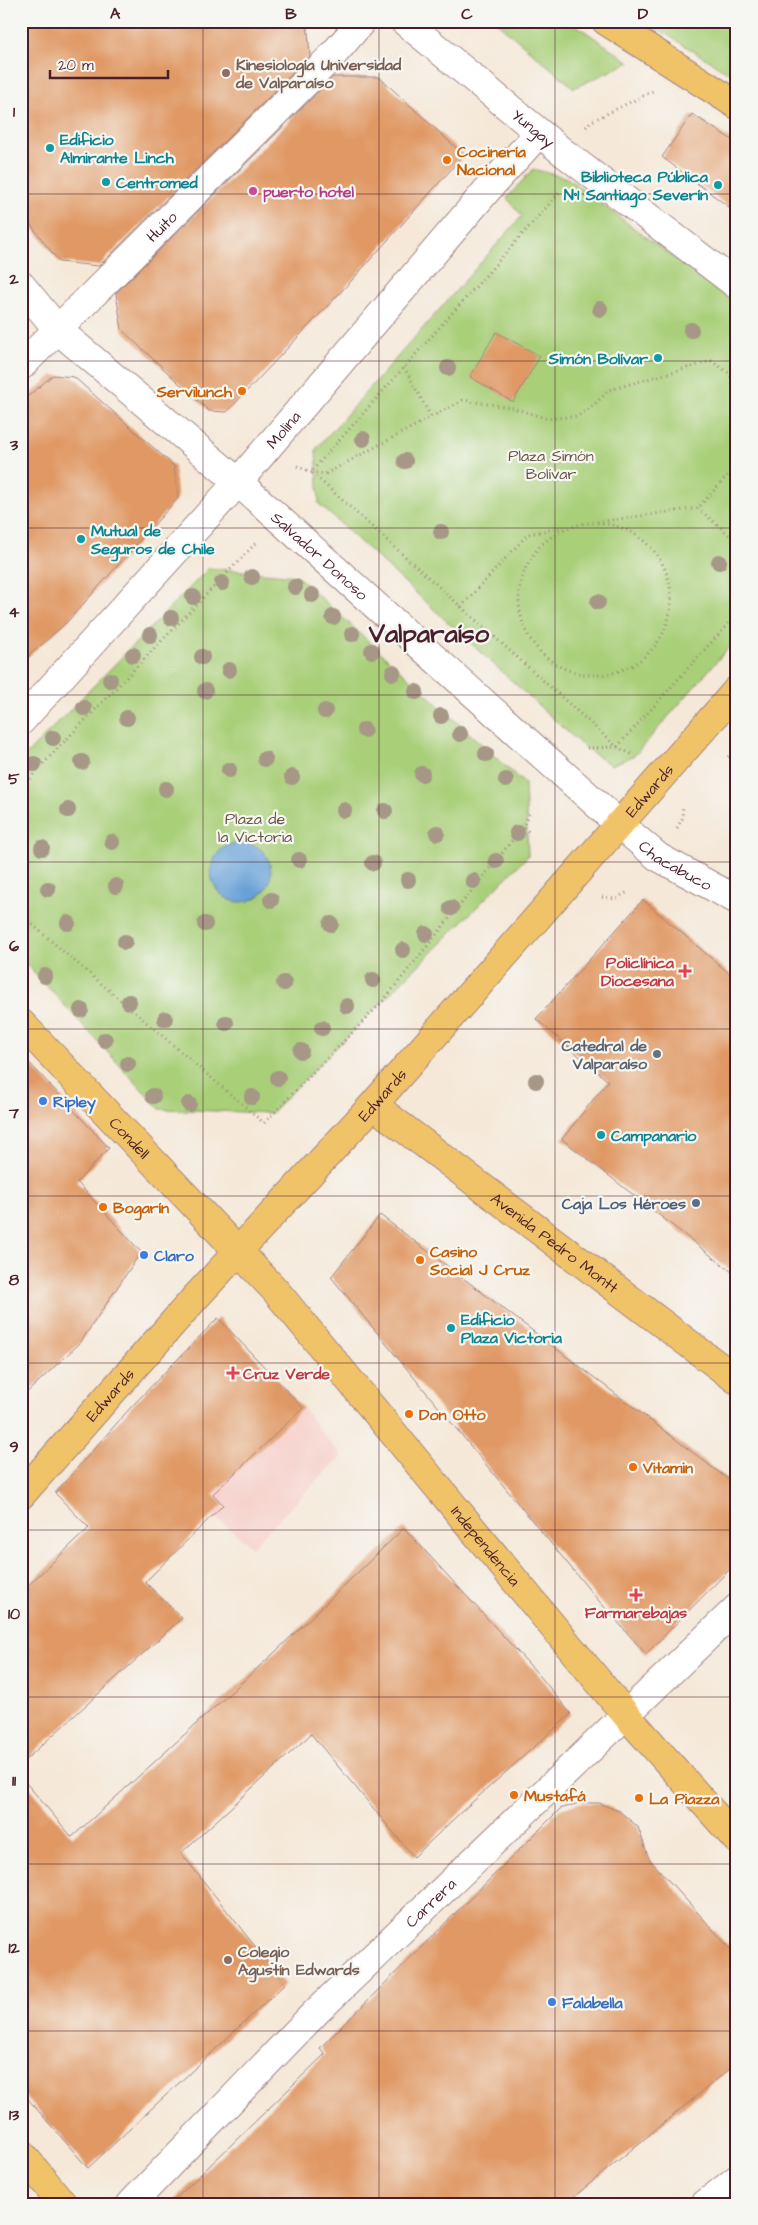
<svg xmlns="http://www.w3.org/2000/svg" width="758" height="2225" viewBox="0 0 758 2225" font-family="'Architects Daughter',sans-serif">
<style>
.built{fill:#f7d0ca}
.green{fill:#a9cf78;stroke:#7a7752}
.water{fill:#68a1d7;stroke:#596081}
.building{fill:#e09965}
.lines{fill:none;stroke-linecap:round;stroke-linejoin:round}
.minor-casing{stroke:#a08482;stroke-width:30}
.major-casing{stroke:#a08482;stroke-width:30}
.path{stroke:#a08482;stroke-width:3;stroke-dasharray:1 4;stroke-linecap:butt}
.minor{stroke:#fff;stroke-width:28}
.major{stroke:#f1c369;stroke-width:28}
.tree{fill:#a69786}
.grid{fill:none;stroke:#4a1f2b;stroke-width:1;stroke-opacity:0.55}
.education-dot{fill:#8d6e63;stroke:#f6f6f2;stroke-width:2}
.culture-dot{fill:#0f9aa8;stroke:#f6f6f2;stroke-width:2}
.food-dot{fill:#e8710a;stroke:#f6f6f2;stroke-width:2}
.hotel-dot{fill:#d1479c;stroke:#f6f6f2;stroke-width:2}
.health-dot{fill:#e0444e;stroke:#f6f6f2;stroke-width:2}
.worship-dot{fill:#6b7280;stroke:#f6f6f2;stroke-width:2}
.shop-dot{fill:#3f7fe0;stroke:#f6f6f2;stroke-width:2}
.service-dot{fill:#5c6f8a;stroke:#f6f6f2;stroke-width:2}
.labels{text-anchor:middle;stroke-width:4.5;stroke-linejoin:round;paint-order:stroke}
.education-label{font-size:16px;font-weight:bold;fill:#785e54;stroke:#f6f6f2;text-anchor:start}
.street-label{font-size:16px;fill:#4a1f2b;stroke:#f6f6f2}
.culture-label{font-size:16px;font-weight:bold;fill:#0d838f;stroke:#f6f6f2;text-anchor:start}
.food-label{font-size:16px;font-weight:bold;fill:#c56008;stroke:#f6f6f2;text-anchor:start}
.hotel-label{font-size:16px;font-weight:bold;fill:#b23c85;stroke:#f6f6f2;text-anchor:start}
.park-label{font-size:16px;fill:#665442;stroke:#f6f6f2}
.health-label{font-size:16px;font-weight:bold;fill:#be3a42;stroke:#f6f6f2;text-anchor:end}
.worship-label{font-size:16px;font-weight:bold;fill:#5b616d;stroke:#f6f6f2;text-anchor:end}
.shop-label{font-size:16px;font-weight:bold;fill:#366cbe;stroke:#f6f6f2;text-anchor:start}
.service-label{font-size:16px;font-weight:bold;fill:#4e5e75;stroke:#f6f6f2;text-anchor:end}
.town-label{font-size:26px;font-weight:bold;fill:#4a1f2b;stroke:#f6f6f2}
.neatline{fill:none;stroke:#4a1f2b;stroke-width:2}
.grid-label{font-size:16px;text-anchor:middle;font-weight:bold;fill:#4a1f2b}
</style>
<rect width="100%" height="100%" fill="#f6f6f2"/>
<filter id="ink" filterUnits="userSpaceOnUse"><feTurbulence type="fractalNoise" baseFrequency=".02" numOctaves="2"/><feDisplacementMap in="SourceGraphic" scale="10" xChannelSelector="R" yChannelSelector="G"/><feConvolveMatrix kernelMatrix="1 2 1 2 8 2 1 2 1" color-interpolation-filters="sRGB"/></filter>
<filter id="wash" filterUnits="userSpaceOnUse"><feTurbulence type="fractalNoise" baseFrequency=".0096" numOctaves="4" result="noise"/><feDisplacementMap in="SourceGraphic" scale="20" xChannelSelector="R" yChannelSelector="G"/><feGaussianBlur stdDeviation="1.12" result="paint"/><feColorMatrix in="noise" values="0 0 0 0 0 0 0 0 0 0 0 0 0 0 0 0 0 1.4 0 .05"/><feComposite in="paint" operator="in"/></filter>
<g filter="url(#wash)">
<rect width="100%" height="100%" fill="#f5e8d8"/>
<polygon class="built" points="303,1408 341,1456 252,1547 213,1515 223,1505 213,1494"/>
<g class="green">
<polygon points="495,21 570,21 630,62 574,88"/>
<polygon points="645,21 737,21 737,78"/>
<polygon points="533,169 567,178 737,305 737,638 634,756 611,765 585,748 319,504 316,449 522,216 507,198"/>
<polygon points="209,568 297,576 525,784 528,856 271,1113 160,1109 21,958 21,760"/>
</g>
<circle class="water" cx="241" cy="872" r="30"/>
<g id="blocks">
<g class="building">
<polygon points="21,21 307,21 310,56 99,266 59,262 21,212"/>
<polygon points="333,77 379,77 464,155 353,279 227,412 209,411 122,330 116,293"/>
<polygon points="692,114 737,143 737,213 662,157"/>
<polygon points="496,332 540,356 513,402 470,377"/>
<polygon points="53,375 74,377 174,466 178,498 68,621 21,663 21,402"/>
<polygon points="643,900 737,980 737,1276 562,1139 608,1081 536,1019"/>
<polygon points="21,1054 109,1148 77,1182 141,1252 80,1343 21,1398"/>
<polygon points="380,1215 737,1486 737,1562 646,1654 592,1593 331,1277"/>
<polygon points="218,1318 303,1408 213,1494 223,1505 145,1582 182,1618 21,1764 21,1592 89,1528 55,1493 132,1406"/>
<polygon points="404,1528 539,1675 571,1714 460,1813 414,1857 311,1734 181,1853 285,1984 88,2168 21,2091 21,1777 72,1837 273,1654"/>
<polygon points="579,1803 599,1803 619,1811 638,1827 649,1859 737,1956 737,2063 565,2204 170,2204 325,2054 320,2048 545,1824 560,1809"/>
</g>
</g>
</g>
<g filter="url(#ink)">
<use href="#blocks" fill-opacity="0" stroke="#a08482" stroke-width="1"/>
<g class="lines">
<defs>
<g id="minor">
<path id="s1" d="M404,21L564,153L737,285"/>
<path id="s2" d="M21,285L58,330L238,482L619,824L658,857L737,900"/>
<path id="s3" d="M21,366L332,56L362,21"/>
<path id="s4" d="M21,721L238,482L494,182L539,133"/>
<path id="s5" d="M131,2204L316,2012L737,1608"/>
<polyline points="705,2204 737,2179"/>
</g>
<g id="major">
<polyline points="606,21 737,105"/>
<path id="s6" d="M21,1023L275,1290L627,1716L737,1840"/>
<path id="s7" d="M373,1105L737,1380"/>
<path id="s8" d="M21,1495L194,1299L373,1105L737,690"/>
<polyline points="21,2153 63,2204"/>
</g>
</defs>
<use href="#minor" class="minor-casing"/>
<use href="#major" class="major-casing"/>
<g class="path">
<polyline points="586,127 590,122 653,91"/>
<polyline points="559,193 311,472 617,747 737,614"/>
<polyline points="404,367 431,417"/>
<polyline points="297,466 311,472 325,474 463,400 513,408 548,419 578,416 594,405 609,390 711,361 729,373 737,389"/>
<polyline points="698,508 737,542"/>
<polyline points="597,522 698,508 737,465"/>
<circle cx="595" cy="599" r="76"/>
<polyline points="461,607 528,534 565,527"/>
<polyline points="587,748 617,747 633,755"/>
<polyline points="728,757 737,748"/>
<polyline points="21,791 34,773 256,543"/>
<polyline points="529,814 523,827 531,834"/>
<polyline points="677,828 682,819 683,805"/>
<polyline points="602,897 615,899 628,892"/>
<polyline points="21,915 264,1123 383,1001 523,827"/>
</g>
<use href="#minor" class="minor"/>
<use href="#major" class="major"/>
</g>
<g class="tree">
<circle cx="600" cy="309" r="8"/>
<circle cx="691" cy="330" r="8"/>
<circle cx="448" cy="368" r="8"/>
<circle cx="363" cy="439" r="8"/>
<circle cx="405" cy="461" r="8"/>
<circle cx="441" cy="532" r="8"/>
<circle cx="719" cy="562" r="8"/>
<circle cx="252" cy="577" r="8"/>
<circle cx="222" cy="583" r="8"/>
<circle cx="295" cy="587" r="8"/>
<circle cx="312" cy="595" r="8"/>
<circle cx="193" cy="597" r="8"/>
<circle cx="598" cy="602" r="8"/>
<circle cx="333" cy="617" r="8"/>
<circle cx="171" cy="618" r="8"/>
<circle cx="352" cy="634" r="8"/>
<circle cx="150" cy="635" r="8"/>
<circle cx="372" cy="651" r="8"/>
<circle cx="133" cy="655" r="8"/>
<circle cx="202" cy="657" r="8"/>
<circle cx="229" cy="670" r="8"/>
<circle cx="393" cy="673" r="8"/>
<circle cx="110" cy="680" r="8"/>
<circle cx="205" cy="691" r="8"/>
<circle cx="416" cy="692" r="8"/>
<circle cx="84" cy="708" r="8"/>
<circle cx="325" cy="711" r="8"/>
<circle cx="441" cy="716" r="8"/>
<circle cx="127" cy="718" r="8"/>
<circle cx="364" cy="730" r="8"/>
<circle cx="460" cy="734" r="8"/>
<circle cx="53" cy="738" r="8"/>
<circle cx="486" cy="754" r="8"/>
<circle cx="265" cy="759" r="8"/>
<circle cx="82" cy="762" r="8"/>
<circle cx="34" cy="764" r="8"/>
<circle cx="229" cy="770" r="8"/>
<circle cx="422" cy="774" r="8"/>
<circle cx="292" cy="777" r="8"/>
<circle cx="506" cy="780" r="8"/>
<circle cx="166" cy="789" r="8"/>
<circle cx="68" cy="810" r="8"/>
<circle cx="344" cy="810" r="8"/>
<circle cx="385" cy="811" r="8"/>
<circle cx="437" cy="833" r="8"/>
<circle cx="517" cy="833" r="8"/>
<circle cx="112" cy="842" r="8"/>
<circle cx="42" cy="848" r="8"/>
<circle cx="299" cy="860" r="8"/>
<circle cx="496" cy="861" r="8"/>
<circle cx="373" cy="863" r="8"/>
<circle cx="408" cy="880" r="8"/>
<circle cx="473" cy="881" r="8"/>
<circle cx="116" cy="886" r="8"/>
<circle cx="48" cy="889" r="8"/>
<circle cx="271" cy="900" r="8"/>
<circle cx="451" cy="908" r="8"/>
<circle cx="68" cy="923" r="8"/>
<circle cx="205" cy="924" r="8"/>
<circle cx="331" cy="924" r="8"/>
<circle cx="426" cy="934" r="8"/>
<circle cx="125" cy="942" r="8"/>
<circle cx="403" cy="950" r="8"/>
<circle cx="45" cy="976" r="8"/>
<circle cx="373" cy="980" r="8"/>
<circle cx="284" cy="983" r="8"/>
<circle cx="129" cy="1002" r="8"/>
<circle cx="347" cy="1006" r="8"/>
<circle cx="81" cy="1010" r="8"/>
<circle cx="165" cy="1019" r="8"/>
<circle cx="226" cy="1023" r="8"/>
<circle cx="322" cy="1028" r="8"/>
<circle cx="105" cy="1040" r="8"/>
<circle cx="301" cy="1051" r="8"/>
<circle cx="128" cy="1064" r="8"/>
<circle cx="278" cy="1078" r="8"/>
<circle cx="536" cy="1081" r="8"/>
<circle cx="153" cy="1096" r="8"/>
<circle cx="252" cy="1097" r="8"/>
<circle cx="189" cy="1104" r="8"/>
</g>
</g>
<path class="grid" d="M203,21V2204M379,21V2204M555,21V2204M21,194H737M21,361H737M21,528H737M21,695H737M21,862H737M21,1029H737M21,1196H737M21,1363H737M21,1530H737M21,1697H737M21,1864H737M21,2031H737"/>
<g class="education-dot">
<circle cx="226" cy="73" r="5"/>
<circle cx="228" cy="1960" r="5"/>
</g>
<g class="culture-dot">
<circle cx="50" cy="148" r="5"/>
<circle cx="106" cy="182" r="5"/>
<circle cx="718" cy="185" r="5"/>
<circle cx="658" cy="358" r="5"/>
<circle cx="81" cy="539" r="5"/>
<circle cx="601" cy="1135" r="5"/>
<circle cx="451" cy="1328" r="5"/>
</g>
<g class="food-dot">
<circle cx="447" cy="160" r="5"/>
<circle cx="242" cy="391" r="5"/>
<circle cx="103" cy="1207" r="5"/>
<circle cx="420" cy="1260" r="5"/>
<circle cx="409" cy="1414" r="5"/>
<circle cx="633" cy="1467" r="5"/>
<circle cx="514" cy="1795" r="5"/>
<circle cx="639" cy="1798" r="5"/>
</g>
<circle class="hotel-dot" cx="253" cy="191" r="5"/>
<g class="health-dot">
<path d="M682.5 963.5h5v5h5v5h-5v5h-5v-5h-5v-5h5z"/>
<path d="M230.5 1365.5h5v5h5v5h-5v5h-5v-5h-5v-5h5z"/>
<path d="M633.5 1587.5h5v5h5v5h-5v5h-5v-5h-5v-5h5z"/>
</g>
<circle class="worship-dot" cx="657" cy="1054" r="5"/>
<g class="shop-dot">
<circle cx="43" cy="1101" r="5"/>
<circle cx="144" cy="1255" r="5"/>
<circle cx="552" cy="2002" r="5"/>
</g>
<circle class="service-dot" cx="696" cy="1203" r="5"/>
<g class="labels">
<g class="education-label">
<text x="236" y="70">Kinesiología Universidad<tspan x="236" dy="18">de Valparaíso</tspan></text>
<text x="238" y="1957">Colegio<tspan x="238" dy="18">Agustín Edwards</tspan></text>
</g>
<g class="street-label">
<text dy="6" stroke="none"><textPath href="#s1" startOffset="168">Yungay</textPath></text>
<text dy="6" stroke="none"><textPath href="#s3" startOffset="198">Huito</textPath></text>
<text dy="6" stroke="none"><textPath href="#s4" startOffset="392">Molina</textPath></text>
<text dy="6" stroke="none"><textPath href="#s2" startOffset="404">Salvador Donoso</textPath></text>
<text dy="6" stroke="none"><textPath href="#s8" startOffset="944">Edwards</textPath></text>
<text dy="6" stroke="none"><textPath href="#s2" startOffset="876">Chacabuco</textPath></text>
<text dy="6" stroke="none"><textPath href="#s8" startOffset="539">Edwards</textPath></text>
<text dy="6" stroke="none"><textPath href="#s6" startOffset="158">Condell</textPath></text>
<text dy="6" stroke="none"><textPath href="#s7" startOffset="228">Avenida Pedro Montt</textPath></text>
<text dy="6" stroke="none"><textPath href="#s8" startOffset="134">Edwards</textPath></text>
<text dy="6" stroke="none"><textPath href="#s6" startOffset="700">Independencia</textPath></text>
<text dy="6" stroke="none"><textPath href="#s5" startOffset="425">Carrera</textPath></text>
</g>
<g class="culture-label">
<text x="60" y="145">Edificio<tspan x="60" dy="18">Almirante Linch</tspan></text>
<text x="708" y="182" text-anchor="end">Biblioteca Pública<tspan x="708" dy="18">N°1 Santiago Severín</tspan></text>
<text x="116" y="188">Centromed</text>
<text x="648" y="364" text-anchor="end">Simón Bolívar</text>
<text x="91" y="536">Mutual de<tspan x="91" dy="18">Seguros de Chile</tspan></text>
<text x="611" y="1141">Campanario</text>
<text x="461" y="1325">Edificio<tspan x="461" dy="18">Plaza Victoria</tspan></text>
</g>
<g class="food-label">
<text x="457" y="157">Cocinería<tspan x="457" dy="18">Nacional</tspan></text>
<text x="232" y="397" text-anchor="end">Servilunch</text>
<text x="113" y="1213">Bogarín</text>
<text x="430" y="1257">Casino<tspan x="430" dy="18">Social J Cruz</tspan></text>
<text x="419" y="1420">Don Otto</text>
<text x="643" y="1473">Vitamin</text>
<text x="524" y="1801">Mustafá</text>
<text x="649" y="1804">La Piazza</text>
</g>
<g class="hotel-label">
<text x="263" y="197">puerto hotel</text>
</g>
<g class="park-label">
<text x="551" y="461">Plaza Simón<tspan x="551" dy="18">Bolívar</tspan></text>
<text x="255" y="824">Plaza de<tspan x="255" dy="18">la Victoria</tspan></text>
</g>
<g class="health-label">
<text x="674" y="968">Policlínica<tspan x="674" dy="18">Diocesana</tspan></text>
<text x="243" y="1379" text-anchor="start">Cruz Verde</text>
<text x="636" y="1618" text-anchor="middle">Farmarebajas</text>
</g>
<g class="worship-label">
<text x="647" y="1051">Catedral de<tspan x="647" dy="18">Valparaíso</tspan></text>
</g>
<g class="shop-label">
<text x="53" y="1107">Ripley</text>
<text x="154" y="1261">Claro</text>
<text x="562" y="2008">Falabella</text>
</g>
<g class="service-label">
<text x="686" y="1209">Caja Los Héroes</text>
</g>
<g class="town-label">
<text x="429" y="642">Valparaíso</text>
</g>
</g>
<rect width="758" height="2225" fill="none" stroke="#f6f6f2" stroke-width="55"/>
<path d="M50 70v8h118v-8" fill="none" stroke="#4a1f2b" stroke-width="2.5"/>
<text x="58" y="70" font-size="15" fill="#4a1f2b" stroke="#f6f6f2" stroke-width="4" paint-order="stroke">20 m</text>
<rect x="28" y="28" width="702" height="2170" class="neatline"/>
<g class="grid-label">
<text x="115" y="19">A</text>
<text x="291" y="19">B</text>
<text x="467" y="19">C</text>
<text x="643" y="19">D</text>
<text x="14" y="117">1</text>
<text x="14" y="284">2</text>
<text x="14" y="450">3</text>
<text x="14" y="617">4</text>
<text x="14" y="784">5</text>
<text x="14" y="951">6</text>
<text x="14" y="1118">7</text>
<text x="14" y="1285">8</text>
<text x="14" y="1452">9</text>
<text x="14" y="1619">10</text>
<text x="14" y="1786">11</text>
<text x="14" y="1953">12</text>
<text x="14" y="2120">13</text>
</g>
</svg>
